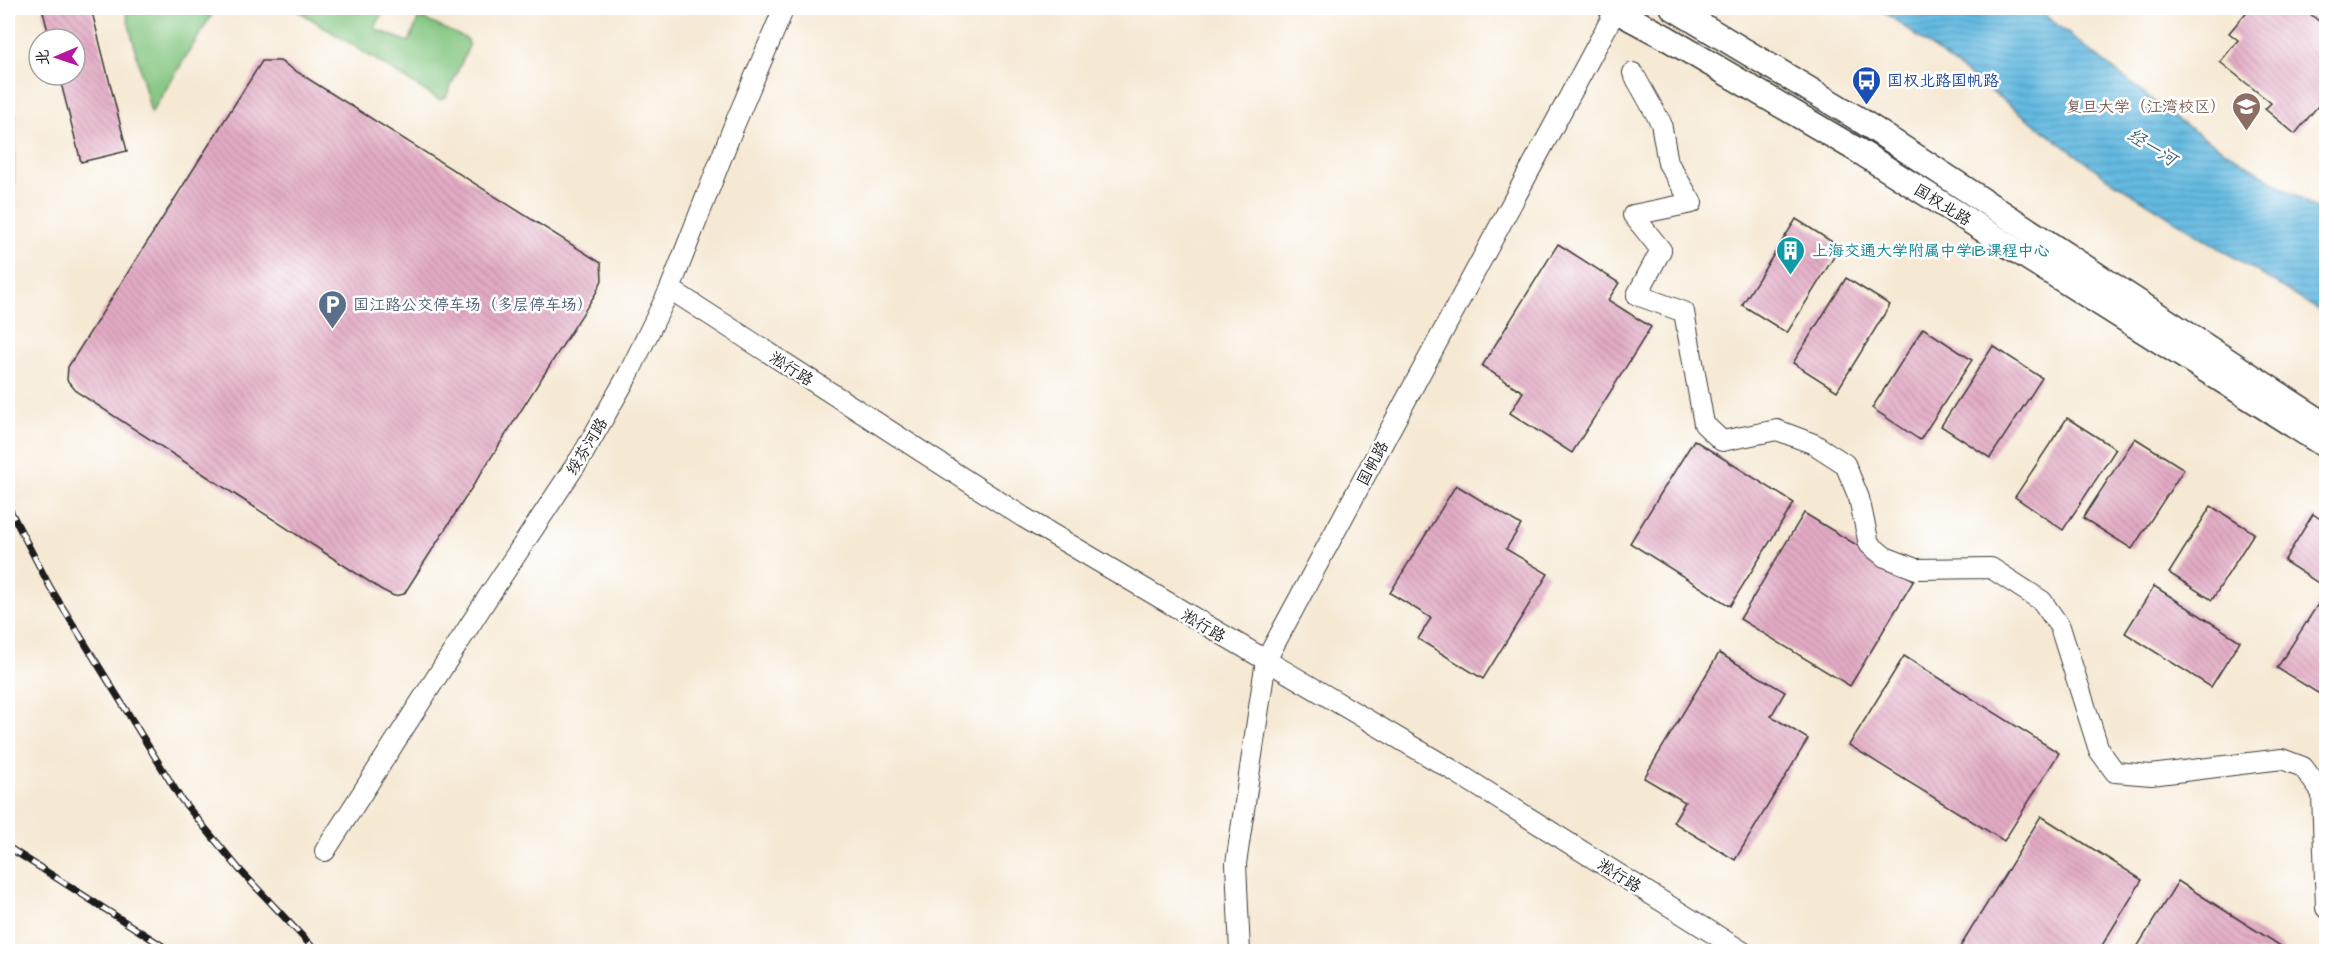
<svg xmlns="http://www.w3.org/2000/svg" width="2334" height="959" viewBox="0 0 2334 959" font-family="'Architects Daughter','LXGW WenKai TC',sans-serif">
<style>
.green{fill:#82c57f;stroke:#4f704e;stroke-width:1.5}
.water{fill:url(#water-rules);stroke:#406a7e;stroke-width:1.5}
.building{fill:url(#building-back-hatch)}
.lines{fill:none;stroke-linecap:round;stroke-linejoin:round}
.minor-casing{stroke:#3d3b38;stroke-width:22}
.major-casing{stroke:#3d3b38;stroke-width:27}
.minor{stroke:#fff;stroke-width:20}
.major{stroke:#fff;stroke-width:24}
.rail-casing{stroke:#1c1c1c;stroke-width:7}
.rail{stroke:#fff;stroke-width:4.5;stroke-dasharray:14;stroke-linecap:butt}
.labels{text-anchor:middle;stroke-width:5;stroke-linejoin:round;paint-order:stroke}
.transit-label{font-size:16px;fill:#164399;stroke:#fff;text-anchor:start}
.education-label{font-size:16px;fill:#785e54;stroke:#fff;text-anchor:end}
.street-label{font-size:16px;fill:#1c1c1c;stroke:#fff}
.culture-label{font-size:16px;fill:#0d838f;stroke:#fff;text-anchor:start}
.service-label{font-size:16px;fill:#4e5e75;stroke:#fff;text-anchor:start}
.water-label{font-size:18px;font-style:italic;fill:#3c6374;stroke:#fff}
</style>
<defs>
<pattern id="water-rules" width="6" height="5" patternUnits="userSpaceOnUse" patternTransform="scale(1.5)"><rect width="6" height="5" fill="#63b9e0"/><path d="M0 2.5h6" fill="none" stroke="#559ec0"/></pattern>
<pattern id="building-back-hatch" width="6" height="6" patternUnits="userSpaceOnUse" patternTransform="scale(1.5)"><rect width="6" height="6" fill="#e2aac4"/><path d="M-1 5l2 2M0 0l6 6M5-1l2 2" fill="none" stroke="#c192a8"/></pattern>
</defs>
<rect width="100%" height="100%" fill="#fff"/>
<filter id="ink" filterUnits="userSpaceOnUse"><feTurbulence type="fractalNoise" baseFrequency=".0167" numOctaves="2"/><feDisplacementMap in="SourceGraphic" scale="12" xChannelSelector="R" yChannelSelector="G"/><feConvolveMatrix kernelMatrix="1 2 1 2 8 2 1 2 1" color-interpolation-filters="sRGB"/></filter>
<filter id="wash" filterUnits="userSpaceOnUse"><feTurbulence type="fractalNoise" baseFrequency=".008" numOctaves="4" result="noise"/><feDisplacementMap in="SourceGraphic" scale="24" xChannelSelector="R" yChannelSelector="G"/><feGaussianBlur stdDeviation="1.35" result="paint"/><feColorMatrix in="noise" values="0 0 0 0 0 0 0 0 0 0 0 0 0 0 0 0 0 1.4 0 .05"/><feComposite in="paint" operator="in"/></filter>
<g filter="url(#wash)">
<rect width="100%" height="100%" fill="#f6e9d4"/>
<g class="green">
<polygon points="125,8 216,8 151,113"/>
<polygon points="296,8 384,8 375,29 409,42 419,17 467,39 469,46 446,97 439,100 297,10"/>
<polygon points="15,114 9,390 8,390 8,115"/>
</g>
<polygon class="water" points="1879,8 2036,8 2180,122 2326,215 2326,315 2106,177"/>
<g id="blocks">
<g class="building">
<polygon points="42,8 91,8 127,151 81,162 59,75 75,75 75,39 50,39"/>
<polygon points="2250,8 2303,8 2326,27 2326,96 2295,134 2265,109 2271,103 2220,62 2238,40 2229,33"/>
<polygon points="262,61 280,61 601,263 602,280 596,293 404,594 394,596 382,590 77,392 67,380 68,367"/>
<polygon points="1796,219 1840,247 1787,333 1742,305"/>
<polygon points="1558,244 1619,283 1608,300 1651,327 1572,453 1510,413 1523,392 1482,366"/>
<polygon points="1846,278 1890,305 1837,391 1793,363"/>
<polygon points="1923,328 1972,360 1920,440 1872,408"/>
<polygon points="1993,346 2042,378 1990,458 1941,426"/>
<polygon points="2067,418 2116,449 2063,530 2015,497"/>
<polygon points="2135,438 2184,469 2132,549 2083,518"/>
<polygon points="1694,440 1794,503 1730,606 1630,543"/>
<polygon points="1456,485 1521,525 1506,549 1548,574 1483,679 1418,639 1431,618 1390,593"/>
<polygon points="2211,506 2254,533 2212,600 2169,573"/>
<polygon points="1804,513 1914,580 1850,686 1740,619"/>
<polygon points="2313,514 2326,523 2326,588 2284,561"/>
<polygon points="2154,586 2240,641 2211,687 2125,633"/>
<polygon points="2320,601 2326,605 2326,686 2321,695 2277,668"/>
<polygon points="1719,653 1785,692 1771,716 1808,739 1735,860 1673,822 1685,802 1644,778"/>
<polygon points="1904,656 2059,753 2004,841 1849,745"/>
<polygon points="2041,816 2142,880 2098,952 1957,952"/>
<polygon points="2178,881 2284,948 2282,952 2134,952"/>
</g>
</g>
</g>
<g filter="url(#ink)">
<use href="#blocks" fill-opacity="0" stroke="#3d3b38" stroke-width="1.5"/>
<g class="lines">
<defs>
<g id="minor">
<polyline points="1633,73 1661,123 1668,163 1692,203 1633,215 1661,250 1637,295 1684,312 1704,424 1722,441 1777,430 1814,444 1845,464 1859,498 1869,544 1885,557 1916,569 1991,568 2042,601 2060,627 2099,750 2115,772 2151,775 2282,759 2303,767 2322,793 2326,908"/>
<polyline points="670,289 1023,517 1454,771 1743,952"/>
<polyline points="325,851 486,600 583,454 628,375 670,289 733,128 784,8"/>
<polyline points="1240,952 1236,864 1266,660 1617,8"/>
</g>
<g id="major">
<polyline points="1611,8 1665,37 1857,150 2326,446"/>
<polyline points="1673,8 1857,118 2326,425"/>
</g>
</defs>
<use href="#minor" class="minor-casing"/>
<use href="#major" class="major-casing"/>
<use href="#minor" class="minor"/>
<use href="#major" class="major"/>
<defs>
<g id="rail">
<polyline points="8,506 50,587 181,799 239,869 317,952"/>
<polyline points="8,847 172,952"/>
</g>
</defs>
<use href="#rail" class="rail-casing"/>
<use href="#rail" class="rail"/>
</g>
</g>
<defs>
<symbol id="bus-pin" viewBox="-11 -11 22 30"><path d="M0 17L-7.5 6A9.5 9.5 0 1 1 7.5 6Z" fill="#1a4fb4" stroke="#fff"/><path d="M-5-6H5V4H4V6H2V4H-2V6H-4V4H-5ZM-3.5-4V0h7V-4ZM-3.5 1.2v1.5H-2V1.2ZM2 1.2v1.5H3.5V1.2Z" fill="#fff"/></symbol>
<symbol id="university-pin" viewBox="-11 -11 22 30"><path d="M0 17L-7.5 6A9.5 9.5 0 1 1 7.5 6Z" fill="#8d6e63" stroke="#fff"/><path d="M0-5L7-2L0 1L-7-2ZM-4 1L0 2.5L4 1V4Q0 6-4 4Z" fill="#fff"/></symbol>
<symbol id="building-pin" viewBox="-11 -11 22 30"><path d="M0 17L-7.5 6A9.5 9.5 0 1 1 7.5 6Z" fill="#0f9aa8" stroke="#fff"/><path d="M-4-6H4V6H1V3H-1V6H-4ZM-2.5-4.3h1.7v1.8h-1.7ZM.8-4.3h1.7v1.8H.8ZM-2.5-1h1.7V.8h-1.7ZM.8-1h1.7V.8H.8Z" fill="#fff"/></symbol>
<symbol id="parking-pin" viewBox="-11 -11 22 30"><path d="M0 17L-7.5 6A9.5 9.5 0 1 1 7.5 6Z" fill="#5c6f8a" stroke="#fff"/><path d="M-3.5-5.5H1a3.5 3.5 0 0 1 0 7H-1V5.5H-3.5ZM-1-3.4V-.6H.8a1.4 1.4 0 0 0 0-2.8Z" fill="#fff"/></symbol>
</defs>
<g fill-rule="evenodd">
<use href="#bus-pin" x="1850" y="64" width="33" height="45"/>
<use href="#university-pin" x="2230" y="90" width="33" height="45"/>
<use href="#building-pin" x="1774" y="234" width="33" height="45"/>
<use href="#parking-pin" x="316" y="288" width="33" height="45"/>
</g>
<g class="labels">
<g class="transit-label">
<text x="1887" y="86">国权北路国帆路</text>
</g>
<g class="education-label">
<text x="2226" y="112">复旦大学（江湾校区）</text>
</g>
<g class="street-label">
<text transform="translate(1943 204) rotate(32)" y="6">国权北路</text>
<text transform="translate(792 368) rotate(33)" y="6">淞行路</text>
<text transform="translate(586 446) rotate(-59)" y="6">绥芬河路</text>
<text transform="translate(1372 463) rotate(-62)" y="6">国帆路</text>
<text transform="translate(1204 625) rotate(31)" y="6">淞行路</text>
<text transform="translate(1620 875) rotate(32)" y="6">淞行路</text>
</g>
<g class="culture-label">
<text x="1812" y="256">上海交通大学附属中学IB课程中心</text>
</g>
<g class="service-label">
<text x="353" y="310">国江路公交停车场（多层停车场）</text>
</g>
<g class="water-label">
<text transform="translate(2152 147) rotate(32)" y="6">经一河</text>
</g>
</g>
<rect width="2334" height="959" fill="none" stroke="#fff" stroke-width="30"/>
<g transform="translate(57 57) rotate(268)"><circle r="28" fill="#ffffff" stroke="#a4a4a4" stroke-width="1.5"/>
<path d="M0-4.5L10 22L0 15L-10 22Z" fill="#b5179e"/>
<text y="-9" font-size="16" font-weight="bold" text-anchor="middle" fill="#1c1c1c">北</text>
</g>
</svg>
